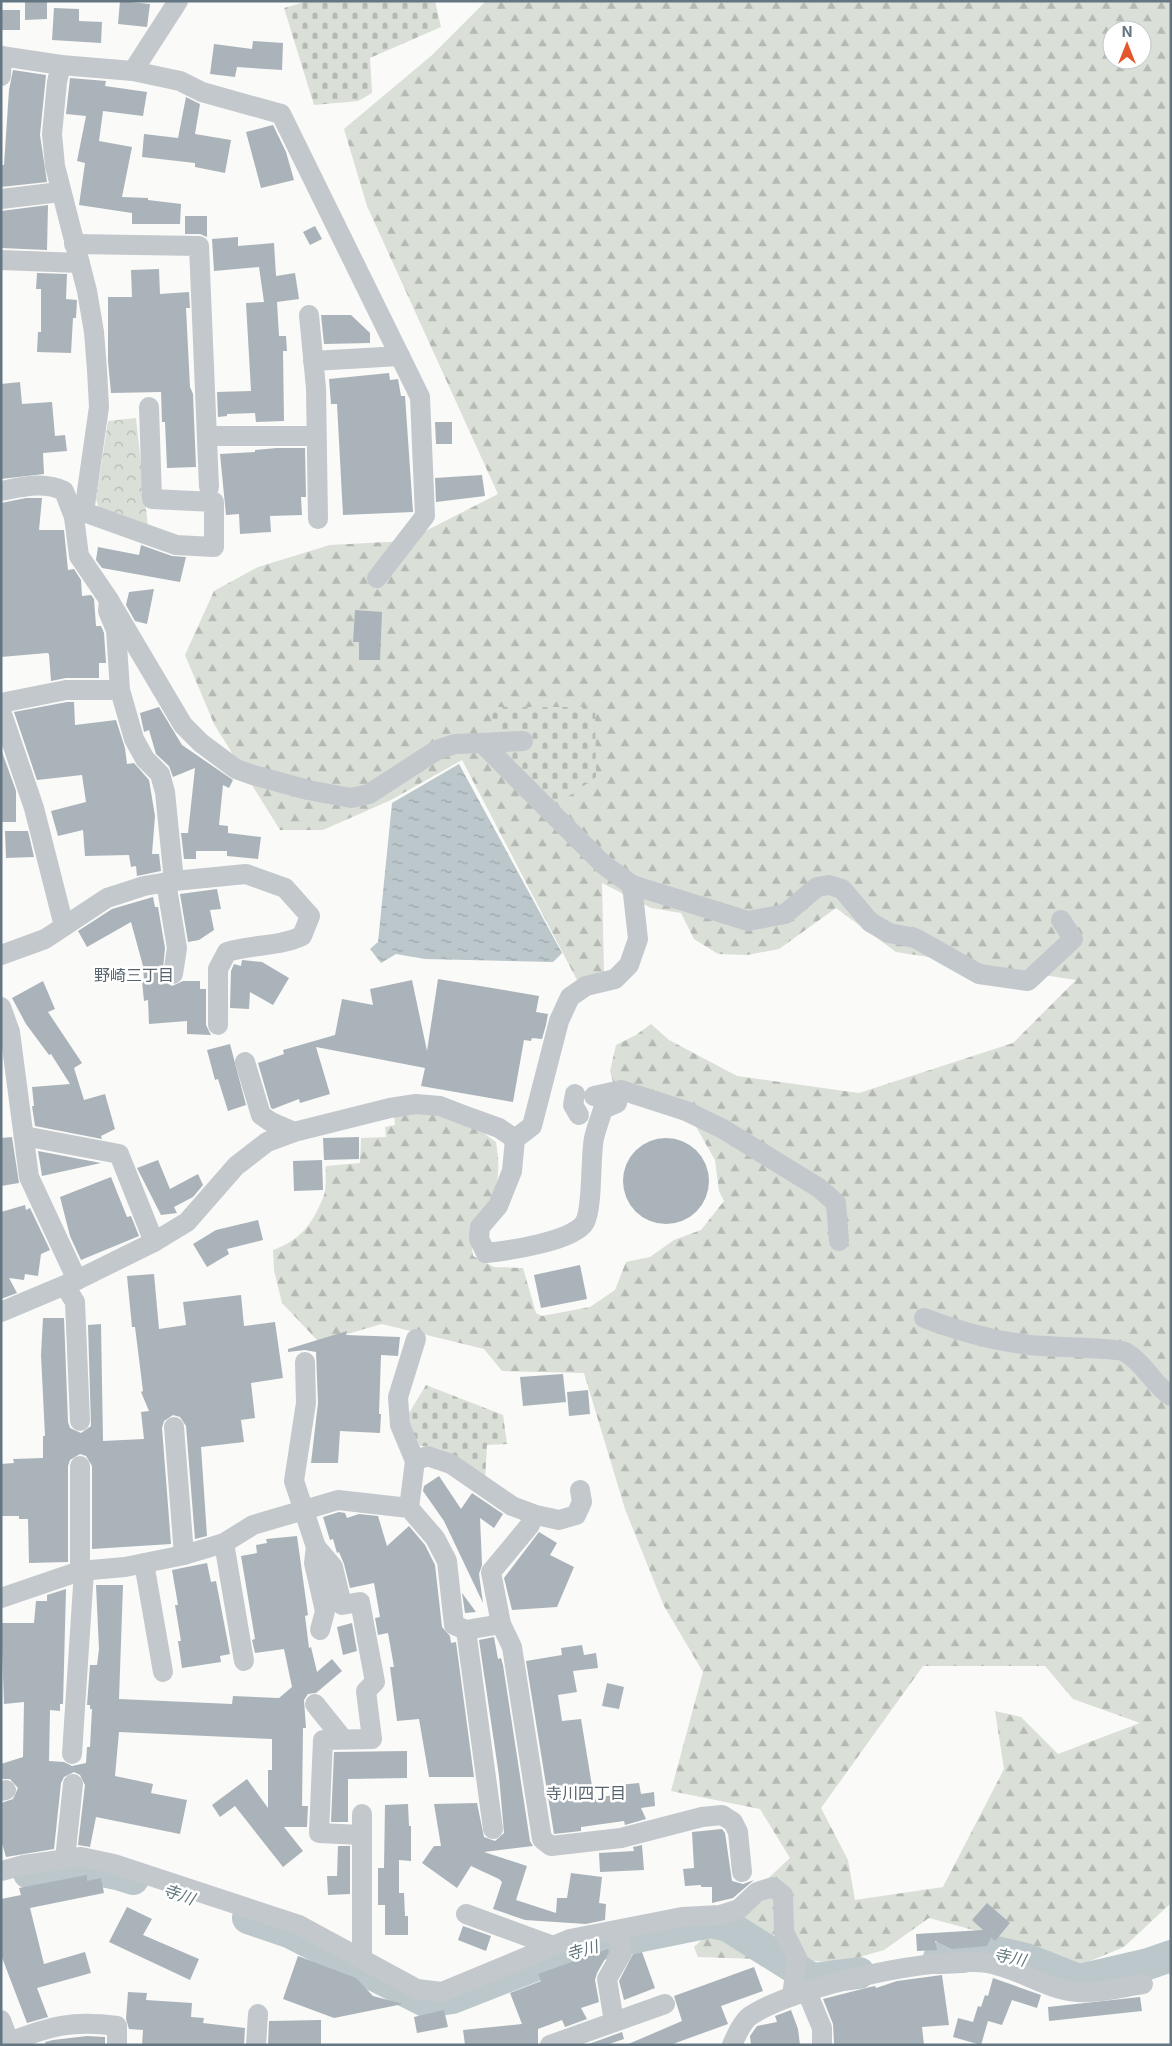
<svg xmlns="http://www.w3.org/2000/svg" width="1172" height="2046" viewBox="0 0 1172 2046" font-family="Inter,'Noto Sans JP',sans-serif">
<style>
.forest{fill:url(#forest-firs);fill-rule:evenodd}
.cemetery{fill:url(#cemetery-stones)}
.park{fill:url(#park-crowns)}
.water{fill:url(#water-ripples)}
.lines{fill:none;stroke-linecap:round;stroke-linejoin:round}
.river{stroke:#bbc7cb;stroke-width:32}
.building{fill:#aab3b9}
.minor{stroke:#c3c8cc;stroke-width:20}
.labels{text-anchor:middle;stroke-width:5;stroke-linejoin:round;paint-order:stroke}
.neighbourhood-label{font-size:16px;fill:#57646e;stroke:#fff}
.water-label{font-size:16px;font-style:italic;fill:#60757c;stroke:#fff}
</style>
<defs>
<pattern id="forest-firs" width="22" height="20" patternUnits="userSpaceOnUse" patternTransform="scale(1.25)"><rect width="22" height="20" fill="#dadfd7"/><path d="M5 1l3.5 6h-7zM16 11l3.5 6h-7z" fill="#b4b9b4"/></pattern>
<pattern id="cemetery-stones" width="16" height="16" patternUnits="userSpaceOnUse" patternTransform="scale(1.25)"><rect width="16" height="16" fill="#dadfd7"/><path d="M2 7V4a2 2 0 0 1 4 0v3zM10 15v-3a2 2 0 0 1 4 0v3z" fill="#b4b9b4"/></pattern>
<pattern id="park-crowns" width="20" height="18" patternUnits="userSpaceOnUse" patternTransform="scale(1.25)"><rect width="20" height="18" fill="#dadfd7"/><path d="M2 6a3 3 0 1 1 6 0M12 15a3 3 0 1 1 6 0" fill="none" stroke="#b4b9b4"/></pattern>
<pattern id="water-ripples" width="26" height="14" patternUnits="userSpaceOnUse" patternTransform="scale(1.25)"><rect width="26" height="14" fill="#bbc7cb"/><path d="M2 4q2-2 4 0t4 0M15 11q2-2 4 0t4 0" fill="none" stroke="#9ca6aa"/></pattern>
</defs>
<rect width="100%" height="100%" fill="#fafaf8"/>
<path class="forest" d="M486,1H1171V1903L1124,1947L1078,1966L988,1934L929,1918L884,1950L842,1962L698,1957L694,1947L790,1858L760,1809L671,1791L703,1672L664,1606L625,1509L584,1373L502,1371L484,1349L382,1324L319,1342L282,1303L274,1270L273,1250C302,1239 311,1225 323,1198C327,1190 325,1175 326,1166L360,1163L361,1138L386,1137L385,1127L395,1125L394,1114L432,1110L478,1129L496,1142C503,1184 494,1198 470,1232L473,1256L494,1267L523,1268L536,1313L542,1316L590,1307L615,1290L626,1262L650,1257L674,1240L701,1230L724,1201L719,1191L715,1160L695,1125L616,1093L610,1071L616,1045L636,1035L651,1024L669,1040L737,1076L859,1093L1013,1043L1076,980L896,952L836,908L779,949L747,955L718,954L694,939L681,913L651,908L602,883L604,974L577,980L462,760L391,800L323,830H280L214,724L185,655L214,591L258,567L330,545L406,541L498,494L367,206L344,129L431,56ZM1112,30H1142V60H1112ZM923,1666H1045L1073,1699L1140,1723L1058,1754L1021,1717L995,1711L1004,1769L943,1887L855,1900L848,1860L821,1808Z"/>
<g class="cemetery">
<polygon points="308,1 435,1 441,27 370,58 372,93 358,101 314,105 284,8"/>
<polygon points="493,707 595,707 596,777 559,803 487,764"/>
<polygon points="426,1385 503,1415 507,1444 487,1445 485,1480 426,1446 420,1446 406,1418"/>
</g>
<polygon class="park" points="136,418 148,527 100,512 96,499 108,421"/>
<polygon class="water" points="459,764 562,953 553,962 425,959 396,954 381,963 370,949 378,942 392,803"/>
<g class="lines">
<g class="river">
<path d="M29,1873C65,1865 99,1867 133,1879"/>
<polyline points="248,1918 289,1932 427,2002 452,1998 577,1949 710,1922 728,1926 812,1979 859,1973"/>
<polyline points="939,1958 962,1957 992,1951 1026,1959 1079,1980 1148,1964 1171,1956"/>
</g>
</g>
<g class="building">
<polygon points="25,1 47,1 47,19 25,20"/>
<polygon points="120,1 150,4 147,27 118,24"/>
<polygon points="54,8 79,9 79,21 102,22 101,43 52,40"/>
<rect x="1" y="10" width="19" height="20"/>
<polygon points="253,41 283,43 282,70 237,67 235,77 210,74 214,44 252,49"/>
<polygon points="13,70 46,75 40,135 47,182 1,187 1,165 4,165 9,90"/>
<polygon points="70,78 106,81 105,86 147,92 143,116 103,111 99,141 132,147 122,197 148,198 148,200 181,204 180,224 132,224 132,213 79,205 85,163 77,161 86,116 66,114"/>
<polygon points="186,97 200,104 195,134 231,140 225,173 195,167 195,163 142,157 144,134 178,138"/>
<polygon points="273,125 286,152 294,180 261,188 246,132"/>
<polygon points="48,205 47,250 1,248 1,211"/>
<polygon points="185,216 207,216 207,237 200,234 185,234"/>
<polygon points="315,226 322,239 310,245 303,232"/>
<polygon points="238,237 238,246 274,243 276,276 295,273 299,299 277,302 279,336 286,336 287,351 283,351 284,421 256,422 255,413 227,414 227,416 218,417 217,392 251,391 246,303 264,302 259,267 214,271 212,239"/>
<polygon points="159,269 160,294 189,292 190,308 186,308 188,348 190,387 193,394 196,467 167,468 165,422 162,422 161,392 111,393 108,361 108,297 132,297 131,270"/>
<polygon points="37,273 67,274 66,299 77,300 76,318 73,318 71,353 37,352 38,332 41,332 41,289 36,289"/>
<polygon points="321,315 351,315 370,333 370,343 324,344"/>
<polygon points="389,373 390,380 398,379 401,396 405,396 413,512 343,515 337,404 331,404 329,379"/>
<polygon points="20,382 22,404 52,402 55,436 65,435 67,451 43,453 44,474 1,479 1,384"/>
<polygon points="435,422 452,422 452,444 436,444"/>
<polygon points="277,448 305,448 306,497 301,497 302,515 270,516 271,532 240,534 239,514 226,515 220,454 255,452 255,450"/>
<polygon points="482,475 485,496 436,502 435,478"/>
<polygon points="26,498 42,498 39,530 64,530 68,570 74,569 81,580 82,596 91,595 94,599 96,626 101,626 104,633 106,663 99,663 99,678 66,678 51,681 49,654 47,653 1,657 1,503"/>
<polygon points="141,545 172,556 186,557 180,582 102,568 96,560 98,547 139,555"/>
<polygon points="154,589 147,624 135,621 126,605 129,592"/>
<polygon points="355,610 382,612 380,660 359,660 359,642 353,642"/>
<polygon points="67,702 74,702 75,725 116,720 125,748 127,764 134,763 149,780 155,816 152,854 159,854 161,871 137,876 136,866 131,867 129,855 85,856 83,830 58,836 51,811 86,802 82,775 37,780 14,712"/>
<polygon points="159,707 182,745 233,780 229,788 223,785 219,825 228,826 228,833 261,837 258,859 227,856 227,851 196,851 196,859 184,859 181,833 188,833 195,768 173,777 169,766 156,754 149,730 144,732 140,713"/>
<polygon points="1,749 16,791 16,822 1,822"/>
<polygon points="5,831 28,831 34,857 6,858"/>
<polygon points="217,889 221,909 210,910 214,930 199,940 188,942 180,894"/>
<polygon points="153,897 155,907 158,907 165,948 162,979 172,986 183,981 200,981 200,989 206,989 206,1025 211,1035 187,1034 187,1021 149,1024 148,1000 144,1001 142,981 144,981 143,966 131,922 87,947 78,931 112,909"/>
<polygon points="242,960 262,962 289,978 273,1005 250,992 249,1009 230,1008 231,971 234,964 241,966"/>
<polygon points="438,979 539,996 536,1012 548,1014 546,1025 542,1039 532,1038 531,1041 524,1040 513,1102 421,1086 425,1068 316,1047 330,1094 300,1103 299,1099 273,1109 271,1108 258,1063 284,1054 283,1050 335,1035 342,999 373,1005 370,989 412,980 427,1051"/>
<polygon points="43,981 55,1009 48,1012 82,1063 74,1068 84,1100 105,1094 115,1129 101,1136 102,1139 35,1126 32,1106 34,1106 32,1087 70,1084 51,1054 49,1055 26,1024 12,998"/>
<polygon points="230,1044 246,1105 228,1111 218,1079 215,1080 207,1050"/>
<polygon points="12,1137 19,1183 1,1186 1,1138"/>
<polygon points="359,1137 359,1159 324,1160 323,1138"/>
<circle cx="666" cy="1181" r="43"/>
<polygon points="38,1151 101,1163 42,1176"/>
<polygon points="158,1160 170,1189 198,1174 203,1185 193,1197 174,1207 177,1213 161,1215 137,1168"/>
<polygon points="322,1160 323,1190 294,1191 293,1161"/>
<polygon points="111,1177 127,1217 131,1216 139,1236 81,1260 70,1236 60,1197"/>
<polygon points="25,1205 26,1210 30,1208 50,1250 41,1254 38,1276 25,1274 24,1280 9,1278 17,1293 1,1299 1,1212"/>
<polygon points="258,1220 263,1240 227,1249 229,1254 207,1267 193,1244 216,1230"/>
<polygon points="580,1265 587,1299 541,1308 534,1275"/>
<polygon points="154,1274 159,1329 186,1325 183,1302 241,1295 244,1326 275,1322 283,1378 251,1383 255,1418 241,1420 244,1442 201,1447 207,1536 195,1539 186,1426 180,1417 173,1415 164,1421 162,1428 171,1544 92,1549 92,1466 86,1456 80,1454 70,1460 68,1466 68,1562 29,1563 28,1519 19,1519 19,1516 1,1516 1,1464 14,1463 13,1459 43,1458 43,1436 45,1436 41,1355 43,1318 64,1318 68,1422 70,1428 81,1433 91,1426 88,1325 101,1324 103,1441 144,1439 141,1412 149,1411 141,1392 143,1391 135,1327 132,1327 127,1276"/>
<polygon points="347,1331 346,1335 400,1337 398,1356 381,1355 379,1414 381,1414 380,1433 340,1431 338,1463 311,1463 318,1403 316,1352 305,1350 288,1352 288,1349"/>
<polygon points="563,1374 566,1402 523,1406 520,1377"/>
<polygon points="588,1390 590,1414 569,1416 567,1392"/>
<polygon points="439,1476 461,1509 472,1493 503,1514 494,1528 480,1518 482,1565 479,1574 483,1603 444,1521 423,1491 424,1486"/>
<polygon points="339,1512 345,1513 347,1518 359,1514 378,1516 387,1546 409,1526 425,1545 435,1565 442,1627 450,1636 451,1643 456,1642 474,1777 429,1777 419,1719 397,1721 390,1667 394,1667 388,1633 378,1635 375,1618 380,1617 374,1583 350,1588 344,1564 339,1552 337,1553 333,1539 330,1540 323,1517"/>
<polygon points="539,1532 557,1543 550,1555 574,1567 557,1607 512,1610 504,1578"/>
<polygon points="297,1536 308,1615 305,1616 309,1648 311,1647 317,1672 332,1659 342,1671 316,1693 308,1694 304,1700 306,1728 303,1728 302,1806 308,1806 307,1827 284,1827 303,1851 283,1867 235,1806 220,1817 212,1805 247,1779 268,1808 268,1770 272,1770 272,1739 119,1732 115,1776 153,1784 151,1793 187,1800 180,1834 96,1817 90,1847 78,1845 85,1785 80,1775 74,1772 64,1777 61,1783 54,1849 6,1857 1,1840 1,1803 13,1799 18,1788 10,1779 1,1779 1,1764 23,1757 24,1702 4,1704 1,1623 34,1623 36,1601 47,1601 47,1595 66,1589 63,1704 60,1704 60,1711 50,1710 49,1761 64,1762 72,1766 86,1763 87,1747 90,1747 92,1709 90,1709 90,1705 87,1705 90,1665 97,1665 99,1649 96,1585 123,1585 119,1699 232,1704 233,1696 279,1698 292,1687 284,1649 255,1653 252,1640 255,1639 241,1556 257,1553 256,1545 267,1543 266,1539"/>
<polygon points="207,1563 211,1582 216,1581 230,1654 220,1656 221,1662 182,1668 178,1641 181,1641 175,1605 178,1605 172,1570"/>
<polygon points="462,1593 476,1612 465,1613"/>
<polygon points="352,1623 357,1651 343,1655 337,1627"/>
<polygon points="494,1637 498,1659 501,1658 503,1665 530,1841 533,1846 484,1852 527,1866 516,1900 556,1913 557,1898 567,1898 571,1873 602,1877 599,1903 606,1904 605,1920 586,1924 525,1920 493,1909 502,1882 499,1879 471,1866 457,1888 422,1863 434,1846 441,1846 434,1804 477,1803 484,1837 495,1841 504,1833 499,1776 479,1640"/>
<polygon points="582,1645 584,1655 596,1653 598,1668 573,1671 577,1692 558,1695 562,1721 581,1719 594,1798 621,1794 619,1785 639,1783 641,1794 654,1792 655,1806 641,1808 646,1819 625,1825 624,1821 581,1827 581,1831 554,1834 526,1661 562,1655 561,1648"/>
<polygon points="607,1683 624,1687 619,1709 602,1706"/>
<polygon points="407,1751 407,1778 348,1779 348,1822 331,1822 334,1752"/>
<polygon points="408,1804 409,1826 411,1826 411,1861 399,1860 399,1893 404,1893 405,1916 408,1916 408,1935 385,1935 385,1905 378,1905 378,1868 384,1868 385,1805"/>
<polygon points="722,1829 725,1833 732,1881 743,1884 754,1880 733,1898 712,1903 712,1887 701,1887 701,1885 685,1886 683,1869 694,1868 692,1832"/>
<polygon points="642,1845 644,1870 600,1872 599,1853 634,1851 633,1847"/>
<polygon points="338,1846 350,1846 350,1894 328,1895 327,1876 337,1876"/>
<polygon points="87,1875 87,1881 101,1878 104,1893 30,1908 44,1964 85,1952 91,1973 37,1988 48,2017 27,2023 1,1955 1,1899 21,1895 19,1888"/>
<polygon points="987,1903 1010,1923 995,1941 991,1937 987,1946 952,1949 935,1941 937,1950 917,1951 916,1934 983,1930 972,1920"/>
<polygon points="127,1907 152,1919 143,1935 199,1959 190,1980 109,1942"/>
<polygon points="463,1926 491,1936 486,1951 458,1940"/>
<polygon points="608,1949 609,1952 597,1973 595,1980 599,2002 581,2008 587,2019 565,2027 562,2020 538,2029 538,2045 465,2045 463,2030 522,2024 510,1993 541,1981 538,1974"/>
<polygon points="642,1952 655,1988 624,2000 619,1981 633,1954"/>
<polygon points="298,1956 356,1978 373,1996 403,2004 334,2018 283,1999"/>
<polygon points="754,1967 763,1991 721,2006 728,2024 670,2045 626,2045 682,2021 674,1996"/>
<polygon points="942,1975 949,2025 922,2027 924,2045 834,2044 833,2024 823,1999 870,1987 875,1986 876,1988 897,1981"/>
<polygon points="993,1978 1041,1995 1037,2008 1012,2000 1002,2025 988,2021 981,2045 953,2037 958,2018 973,2022 978,2006 981,2007 985,1995 988,1996"/>
<polygon points="128,1992 147,1993 146,2000 192,2003 191,2017 204,2018 203,2023 245,2028 244,2045 142,2045 143,2030 129,2029 126,2019"/>
<polygon points="1140,1997 1142,2011 1049,2021 1048,2007"/>
<polygon points="444,2010 448,2027 417,2033 414,2017"/>
<polygon points="791,2010 798,2029 800,2045 751,2045 750,2036 757,2026 777,2022 775,2016"/>
<polygon points="321,2020 321,2045 268,2045 269,2021"/>
<polygon points="622,2032 624,2039 606,2045 586,2045"/>
<polygon points="87,2036 105,2037 105,2045 46,2045 45,2042 53,2040"/>
</g>
<g class="lines">
<g class="minor">
<polyline points="1,56 61,65 133,71 180,81 202,92 281,114 420,397 425,516 377,578"/>
<polyline points="61,65 57,82 52,134 55,166 87,291 94,332 97,370 99,407 84,512 74,517"/>
<polyline points="133,71 178,1"/>
<polyline points="1,76 2,56"/>
<polyline points="1,199 60,192"/>
<polyline points="74,244 199,246 209,487"/>
<polyline points="1,260 80,263"/>
<polyline points="309,315 316,388 318,519"/>
<polyline points="313,361 400,356"/>
<polyline points="208,436 316,436"/>
<path d="M1,491C22,487 44,481 64,491L74,517L79,556L109,600L108,611L116,630L120,690L134,739L145,759L160,774L165,792L174,881"/>
<polyline points="84,512 176,545 214,547 214,502 152,499 149,407"/>
<polyline points="109,600 183,725 201,743 236,769 253,775 308,790 351,798 369,794 437,750 455,744 482,743 604,865 632,885 748,921 785,914 817,887 829,885 842,889 870,922 889,933 915,938 979,974 1028,981 1073,939 1061,920"/>
<polyline points="1,703 66,690 120,690"/>
<polyline points="1,711 34,808 64,926"/>
<polyline points="482,743 523,741"/>
<polyline points="166,882 177,948 173,974"/>
<path d="M1,955L45,939L107,898L144,886L174,881L246,874L285,888L310,916L302,936C279,947 252,944 227,952L218,969V1025"/>
<polyline points="1,1007 10,1032 29,1177 77,1280"/>
<polyline points="245,1062 261,1115 271,1122 294,1132"/>
<polyline points="575,1094 573,1105 579,1115"/>
<polyline points="594,1096 621,1090 686,1111 723,1129 819,1188 836,1203 839,1241"/>
<polyline points="24,1136 119,1154 154,1242"/>
<polyline points="515,1139 532,1126 559,1021 570,997 586,986 615,979 629,965 638,939 632,885"/>
<polyline points="65,1286 75,1302 80,1421"/>
<path d="M1,1312L77,1280L154,1242L187,1222L236,1166L267,1142L294,1132L390,1108L416,1104L440,1106L466,1116L499,1128L515,1139L512,1171L498,1206L480,1227L479,1239L486,1253C507,1251 575,1241 585,1222C593,1206 590,1159 594,1138C596,1129 600,1119 603,1109L617,1103"/>
<path d="M924,1318C958,1331 993,1341 1030,1345C1045,1347 1118,1348 1125,1352C1145,1363 1153,1385 1171,1396"/>
<polyline points="305,1362 306,1403 294,1481 316,1547 333,1567 342,1605 360,1602 375,1682 366,1691 372,1739 323,1740 319,1833 361,1835"/>
<polyline points="174,1427 184,1555"/>
<polyline points="415,1461 400,1425 398,1397 416,1339"/>
<polyline points="80,1466 80,1571"/>
<polyline points="409,1508 415,1461 427,1456 451,1464 512,1506 536,1515 559,1520 576,1515 582,1502 580,1490"/>
<polyline points="224,1543 244,1661"/>
<polyline points="316,1547 314,1563 325,1611 320,1630"/>
<polyline points="144,1563 163,1672"/>
<polyline points="1,1598 80,1571 125,1567 184,1555 224,1543 253,1525 338,1500 409,1508 435,1538 447,1561 454,1625 466,1630 501,1624 512,1647 542,1839 551,1846 621,1838 702,1817 722,1815 733,1822 738,1832 742,1872"/>
<polyline points="501,1624 491,1572 530,1525"/>
<polyline points="466,1630 493,1829"/>
<polyline points="315,1704 343,1739"/>
<polyline points="72,1754 84,1571"/>
<polyline points="1,1791 6,1790"/>
<polyline points="362,1814 362,1959"/>
<polyline points="65,1859 73,1784"/>
<polyline points="1,1871 24,1865 81,1857 114,1864 299,1925 417,1989 442,1992 570,1939 682,1917 720,1915 739,1909 757,1892 773,1887 783,1895 784,1932 797,1958 792,1996"/>
<polyline points="466,1914 553,1946"/>
<polyline points="807,1992 822,2028 822,2045"/>
<polyline points="1,2020 10,2045"/>
<polyline points="614,2022 607,1979 622,1953 618,1931"/>
<path d="M9,2042C51,2026 72,2020 117,2026V2045"/>
<polyline points="256,2045 258,2014"/>
<polyline points="550,2045 665,2004"/>
<path d="M732,2045C736,2036 742,2022 750,2016C792,1987 941,1953 992,1964C1015,1969 1037,1982 1060,1989C1086,1997 1117,1988 1143,1984"/>
</g>
</g>
<g class="labels">
<g class="neighbourhood-label">
<text x="134" y="981">野崎三丁目</text>
<text x="586" y="1799">寺川四丁目</text>
</g>
<g class="water-label">
<text transform="translate(179 1894) rotate(19)" y="6">寺川</text>
<text transform="translate(582 1950) rotate(-16)" y="6">寺川</text>
<text transform="translate(1010 1957) rotate(12)" y="6">寺川</text>
</g>
</g>
<rect width="1172" height="2046" fill="none" stroke="#657683" stroke-width="5"/>
<g transform="translate(1127 45)"><circle r="24" fill="#ffffff" stroke="#c1c8cd"/>
<path d="M0-4L9 19L0 12L-9 19Z" fill="#e4572e"/>
<text y="-8" font-size="14" font-weight="bold" text-anchor="middle" fill="#657683">N</text>
</g>
</svg>
